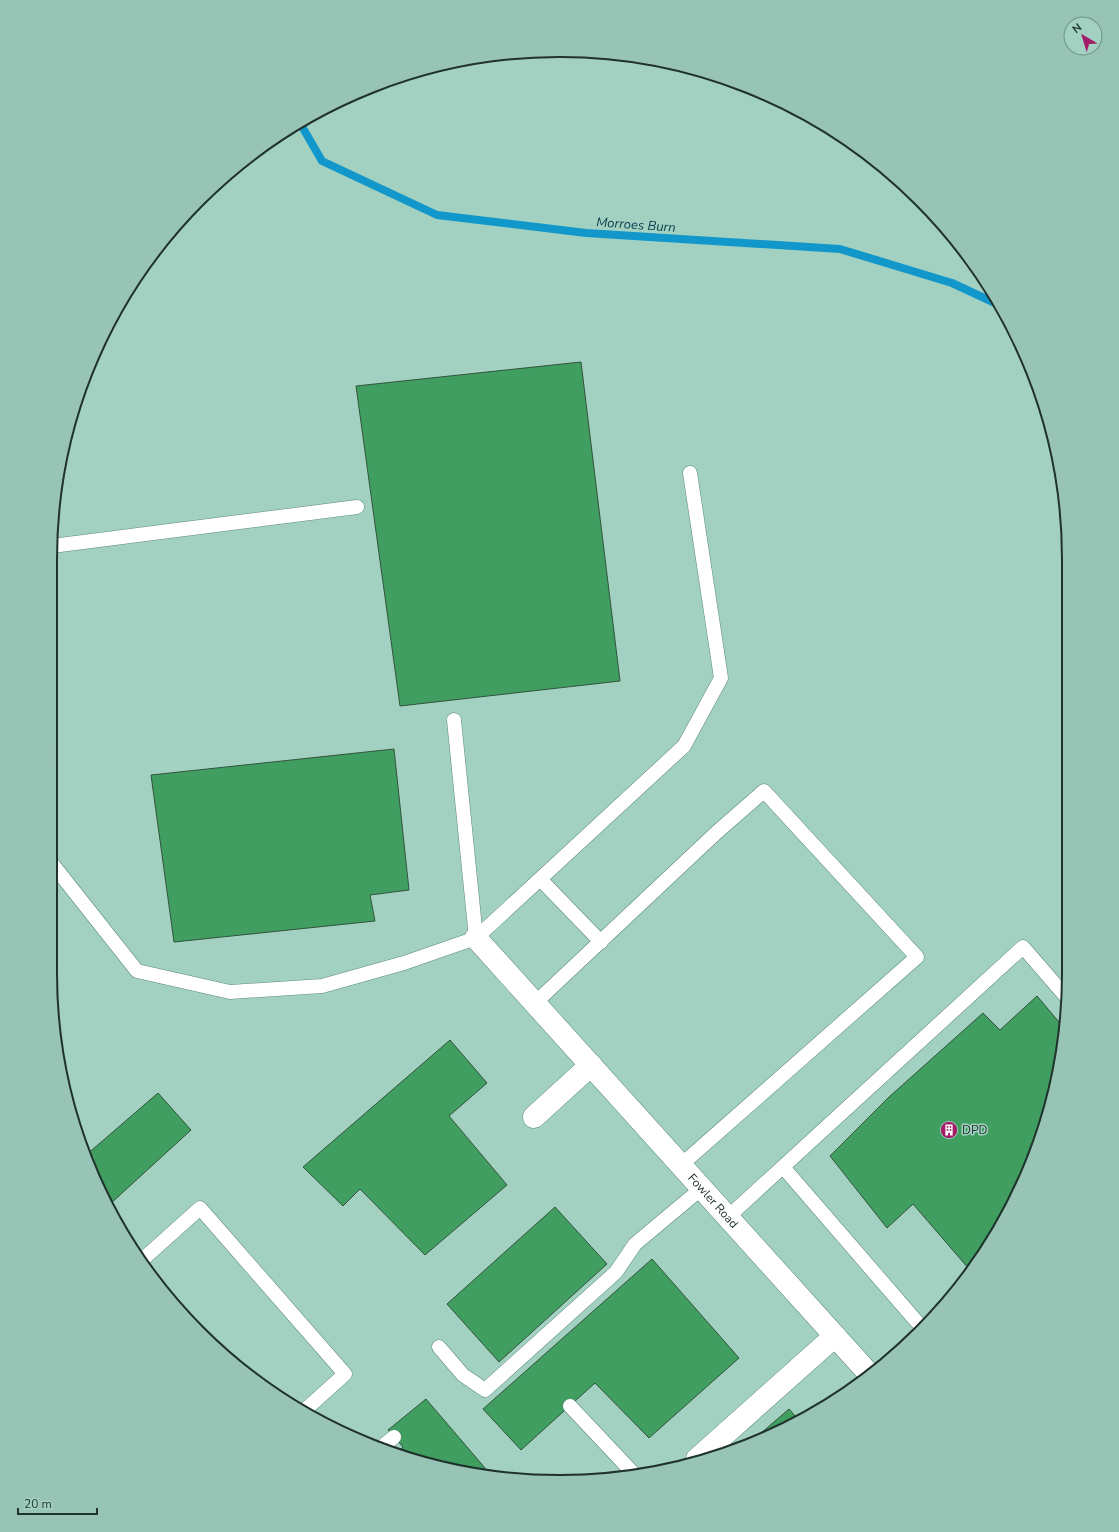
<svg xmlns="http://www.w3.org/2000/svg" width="1119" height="1532" viewBox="0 0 1119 1532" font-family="'Nunito Sans',sans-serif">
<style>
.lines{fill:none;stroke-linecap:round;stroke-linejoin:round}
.stream{stroke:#1297cb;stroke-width:8}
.building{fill:#419e61;stroke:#33533c}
.service-casing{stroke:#5d8a7c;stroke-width:15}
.minor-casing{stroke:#5d8a7c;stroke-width:23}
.service{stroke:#fff;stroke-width:14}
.minor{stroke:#fff;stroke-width:22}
.labels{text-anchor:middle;stroke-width:3;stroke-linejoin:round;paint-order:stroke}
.poi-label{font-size:12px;fill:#1f322b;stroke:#a2d1c1;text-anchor:start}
.street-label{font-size:12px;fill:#1f322b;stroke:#a2d1c1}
.water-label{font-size:13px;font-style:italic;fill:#073a50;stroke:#a2d1c1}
.rim{fill:none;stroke:#1f322b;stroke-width:2}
</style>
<rect width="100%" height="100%" fill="#a2d1c1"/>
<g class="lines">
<polyline class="stream" points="300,123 322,161 437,215 586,233 840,249 952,283 995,303"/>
</g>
<g class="building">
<polygon points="581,362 620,681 400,706 356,386"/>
<polygon points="394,749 409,890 370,895 375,921 174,942 151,775"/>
<polygon points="1037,996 1064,1028 1052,1105 1016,1198 969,1269 913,1204 887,1228 830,1156 889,1097 983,1013 1000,1030"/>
<polygon points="450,1040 487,1083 449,1116 507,1185 425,1255 360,1189 343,1206 303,1167"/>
<polygon points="158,1093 191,1130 109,1205 89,1168 85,1156"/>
<polygon points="555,1207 607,1264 499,1362 447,1304"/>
<polygon points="652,1259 739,1358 649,1438 595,1383 521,1450 483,1409"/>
<polygon points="153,1271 215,1346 151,1273"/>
<polygon points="426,1399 485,1468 479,1474 460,1472 399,1451 403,1447 388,1430"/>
<polygon points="789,1409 797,1418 755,1443 746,1446"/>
</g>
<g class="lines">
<defs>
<g id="service">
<polyline points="52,546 357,507"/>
<polyline points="454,720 476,938"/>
<polyline points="50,861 137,971 230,992 322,986 404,963 476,938 684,746 721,678 690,473"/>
<polyline points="541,880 601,942"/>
<polyline points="535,1003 717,832 764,791 917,957 681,1165"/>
<polyline points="783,1167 917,1322"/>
<polyline points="728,1217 1023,947 1068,999"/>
<polyline points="141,1261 200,1208 345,1374 305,1410"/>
<polyline points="439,1347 463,1375 485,1390 616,1272 635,1244 702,1188"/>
<polyline points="570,1406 635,1475"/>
<polyline points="383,1446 394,1437"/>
</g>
<g id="minor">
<path id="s1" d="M476,938L871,1376"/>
<polyline points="534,1117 591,1065"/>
<polyline points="697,1459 835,1336"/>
</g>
</defs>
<use href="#service" class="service-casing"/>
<use href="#minor" class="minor-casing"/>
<use href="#service" class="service"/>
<use href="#minor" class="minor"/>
</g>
<defs>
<symbol id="building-disc" viewBox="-11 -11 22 22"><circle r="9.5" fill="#a21c68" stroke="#a2d1c1"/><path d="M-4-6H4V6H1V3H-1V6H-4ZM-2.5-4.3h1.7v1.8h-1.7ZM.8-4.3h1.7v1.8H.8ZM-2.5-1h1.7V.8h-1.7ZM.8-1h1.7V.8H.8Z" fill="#fff"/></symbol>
</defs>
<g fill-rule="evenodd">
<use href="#building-disc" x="939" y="1120" width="20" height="20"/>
</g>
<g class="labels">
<g class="poi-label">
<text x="962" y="1134">DPD</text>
</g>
<g class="street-label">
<text dy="4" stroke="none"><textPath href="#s1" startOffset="354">Fowler Road</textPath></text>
</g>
<g class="water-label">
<text transform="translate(636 224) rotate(4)" y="5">Morroes Burn</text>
</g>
</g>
<path d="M0 0H1119V1532H0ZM559 57H560A502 502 0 0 1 1062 559V973A502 502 0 0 1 560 1475H559A502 502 0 0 1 57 973V559A502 502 0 0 1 559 57Z" fill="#98c4b5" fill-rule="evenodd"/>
<path class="rim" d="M559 57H560A502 502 0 0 1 1062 559V973A502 502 0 0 1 560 1475H559A502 502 0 0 1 57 973V559A502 502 0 0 1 559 57Z"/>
<g transform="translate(1083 36) rotate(322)"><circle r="19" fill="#a2d1c1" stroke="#6e9185"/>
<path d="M0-3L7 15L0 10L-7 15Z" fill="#a21c68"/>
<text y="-6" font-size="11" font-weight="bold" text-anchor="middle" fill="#1f322b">N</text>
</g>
<path d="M18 1508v6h79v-6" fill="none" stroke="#1f322b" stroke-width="2"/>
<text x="24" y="1508" font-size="12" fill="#1f322b" stroke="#a2d1c1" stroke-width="3" paint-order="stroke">20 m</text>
</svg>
